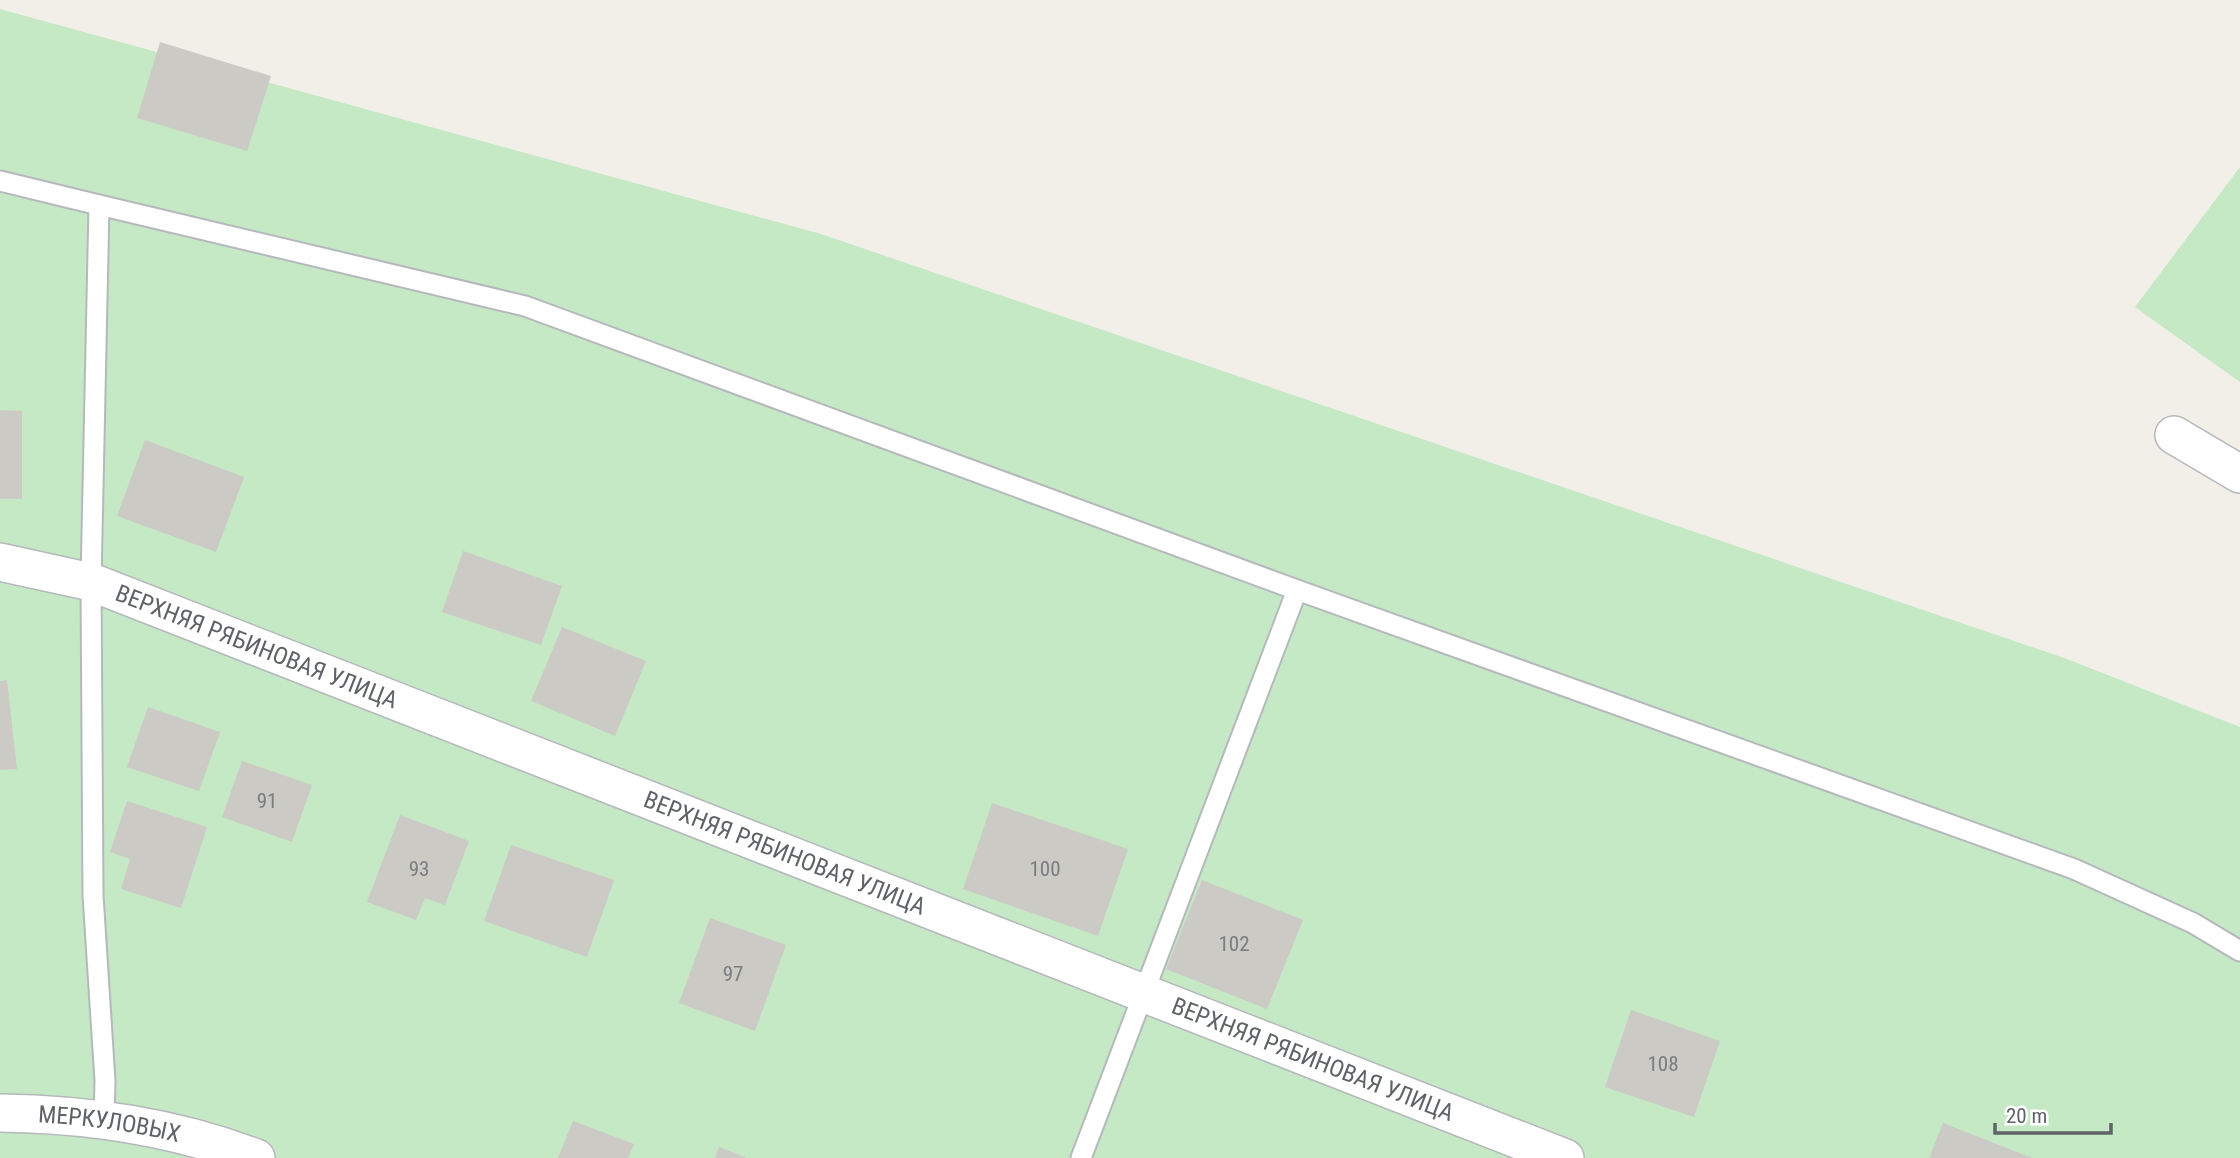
<svg xmlns="http://www.w3.org/2000/svg" width="2240" height="1158" viewBox="0 0 2240 1158" font-family="'Roboto Condensed',sans-serif">
<style>
.green{fill:#c5e8c5}
.building{fill:#cccac5}
.lines{fill:none;stroke-linecap:round;stroke-linejoin:round}
.service-casing{stroke:#b5b8bc;stroke-width:23}
.minor-casing{stroke:#b5b8bc;stroke-width:40}
.service{stroke:#fff;stroke-width:19}
.minor{stroke:#fff;stroke-width:37}
.labels{text-anchor:middle;stroke-width:7;stroke-linejoin:round;paint-order:stroke}
.number-label{font-size:21px;fill:#7a7d7f}
.street-label{font-size:24px;fill:#5f6368;stroke:#fff}
</style>
<rect width="100%" height="100%" fill="#f1efe8"/>
<g class="green">
<polygon points="0,9 821,234 2067,659 2240,727 2240,1158 0,1158"/>
<polygon points="2240,167 2240,382 2135,307"/>
</g>
<g class="building">
<polygon points="160,42 271,76 247,151 137,118"/>
<polygon points="0,410 22,411 22,499 0,499"/>
<polygon points="145,440 244,477 216,552 117,516"/>
<polygon points="463,551 562,586 541,645 442,612"/>
<polygon points="562,627 646,661 615,736 531,701"/>
<polygon points="7,680 17,769 0,770 0,681"/>
<polygon points="148,707 220,732 199,791 127,767"/>
<polygon points="242,761 312,785 292,842 222,817"/>
<polygon points="127,801 207,827 181,908 121,889 130,859 110,852"/>
<polygon points="992,803 1128,849 1098,936 963,889"/>
<polygon points="400,815 469,841 445,905 425,898 416,920 367,902"/>
<polygon points="511,845 614,880 587,957 484,921"/>
<polygon points="1202,880 1303,920 1267,1009 1166,969"/>
<polygon points="710,918 786,945 755,1031 679,1003"/>
<polygon points="1631,1010 1720,1041 1694,1117 1605,1087"/>
<polygon points="573,1121 634,1144 628,1158 558,1158"/>
<polygon points="1943,1123 2032,1158 1929,1158"/>
<polygon points="719,1147 747,1158 715,1158"/>
</g>
<g class="lines">
<defs>
<g id="service">
<polyline points="0,181 99,205"/>
<polyline points="104,1120 105,1081 93,895 91,582 99,205 525,306 1297,590"/>
<polyline points="1081,1158 1297,590 2074,869 2193,923 2240,951"/>
</g>
<g id="minor">
<polyline points="2174,435 2240,474"/>
<path id="s1" d="M0,562L91,582L1565,1158"/>
<path id="s2" d="M0,1113C86,1114 175,1127 256,1158"/>
</g>
</defs>
<use href="#service" class="service-casing"/>
<use href="#minor" class="minor-casing"/>
<use href="#service" class="service"/>
<use href="#minor" class="minor"/>
</g>
<g class="labels">
<g class="number-label">
<text x="267" y="808">91</text>
<text x="419" y="876">93</text>
<text x="1045" y="876">100</text>
<text x="1234" y="951">102</text>
<text x="733" y="981">97</text>
<text x="1663" y="1071">108</text>
</g>
<g class="street-label">
<text dy="8" stroke="none"><textPath href="#s1" startOffset="271">ВЕРХНЯЯ РЯБИНОВАЯ УЛИЦА</textPath></text>
<text dy="8" stroke="none"><textPath href="#s1" startOffset="838">ВЕРХНЯЯ РЯБИНОВАЯ УЛИЦА</textPath></text>
<text dy="8" stroke="none"><textPath href="#s1" startOffset="1405">ВЕРХНЯЯ РЯБИНОВАЯ УЛИЦА</textPath></text>
<text dy="8" stroke="none"><textPath href="#s2" startOffset="110">МЕРКУЛОВЫХ</textPath></text>
</g>
</g>
<path d="M1995 1123v10h116v-10" fill="none" stroke="#5f6368" stroke-width="3.5"/>
<text x="2006" y="1123" font-size="21" fill="#5f6368" stroke="#ffffff" stroke-width="5" paint-order="stroke">20 m</text>
</svg>
